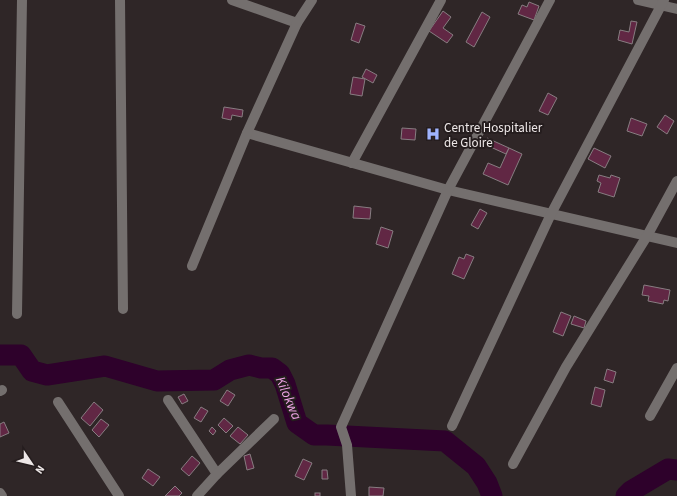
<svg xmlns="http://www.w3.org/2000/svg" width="677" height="496" viewBox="0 0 677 496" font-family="'Source Sans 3',sans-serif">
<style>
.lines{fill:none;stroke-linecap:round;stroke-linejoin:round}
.river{stroke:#2e012b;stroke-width:21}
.building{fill:#612744;stroke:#877d81}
.minor{stroke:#746f6e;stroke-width:10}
.labels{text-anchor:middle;stroke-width:4;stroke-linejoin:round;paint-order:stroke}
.poi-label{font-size:13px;fill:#ede7e7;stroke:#251d1e;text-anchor:start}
.water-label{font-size:14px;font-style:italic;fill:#efa4e6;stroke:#251d1e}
</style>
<rect width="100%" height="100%" fill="#2f2627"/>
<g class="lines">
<g class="river">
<polyline points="0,355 21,355 32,371 47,375 105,366 157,381 214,380 230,370 249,365 261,368 272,368 280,374 285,384 297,423 314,435 327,435 445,441 476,466 487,483 492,496"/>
<polyline points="626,496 631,491 668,469 677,470"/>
</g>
</g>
<g class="building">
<polygon points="529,2 539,6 534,20 518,14 522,5 527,7"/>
<polygon points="443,11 451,17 443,28 453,35 447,43 429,31"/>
<polygon points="482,12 490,17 474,47 466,42"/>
<polygon points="631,21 637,22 632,44 618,40 620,30 629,32"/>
<polygon points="356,23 365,26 359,43 351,40"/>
<polygon points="366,69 377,75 373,83 362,77"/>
<polygon points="353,77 365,79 362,96 350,94"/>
<polygon points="548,93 557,98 548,115 539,111"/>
<polygon points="224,107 243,110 242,117 232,115 231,120 222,118"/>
<polygon points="665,115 674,121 667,134 657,127"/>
<polygon points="631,118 647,124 642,136 627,131"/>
<polygon points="402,128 416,129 415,140 401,139"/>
<polygon points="487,138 509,148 506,154 484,144"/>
<polygon points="509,148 522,154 508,185 483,174 488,163 500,168"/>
<polygon points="594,148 611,156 605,168 588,159"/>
<polygon points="599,175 610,178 611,175 620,178 614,197 598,192 601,183 597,181"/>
<polygon points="354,206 371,208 370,219 353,218"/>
<polygon points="480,209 487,213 478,229 471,225"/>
<polygon points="381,227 393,231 388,248 376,244"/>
<polygon points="466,254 474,257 464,279 452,274 459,257 464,259"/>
<polygon points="644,285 670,290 668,301 664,300 663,304 648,301 649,296 642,295"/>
<polygon points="561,312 571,316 563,336 553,332"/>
<polygon points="574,316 586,321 584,328 571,324"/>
<polygon points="607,369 616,372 613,383 604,380"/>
<polygon points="595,387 605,390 601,407 591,404"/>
<polygon points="227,390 235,395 228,406 220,401"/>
<polygon points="184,394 188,401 182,404 178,397"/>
<polygon points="94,402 103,410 90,426 81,418"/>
<polygon points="201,407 208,411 201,422 194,418"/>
<polygon points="224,418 233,426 226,433 218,425"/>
<polygon points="101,419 109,425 99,437 92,430"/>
<polygon points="4,422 9,433 0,437 0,424"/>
<polygon points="212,427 216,431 213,435 209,431"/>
<polygon points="238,427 248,435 240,444 230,436"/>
<polygon points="250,454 254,468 247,470 244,456"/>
<polygon points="192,456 200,463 189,476 181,469"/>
<polygon points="303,459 312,463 304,480 295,476"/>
<polygon points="148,469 160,477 153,486 142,478"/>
<polygon points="322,470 327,470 328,479 322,479"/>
<polygon points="175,486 182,493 179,496 165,496"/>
<polygon points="369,487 384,488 383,496 369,496"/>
<rect x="315" y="493" width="5" height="3"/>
</g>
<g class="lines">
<g class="minor">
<polyline points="120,0 123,309"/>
<polyline points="232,0 297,23"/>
<polyline points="638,0 677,9"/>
<polyline points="247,133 448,190 677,243"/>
<polyline points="352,163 441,0"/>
<polyline points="192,266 247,133 297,23 312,0"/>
<polyline points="17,314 22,0"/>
<polyline points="0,391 2,390"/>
<polyline points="168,400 217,474"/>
<polyline points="58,402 119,496"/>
<polyline points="650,416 677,368"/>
<polyline points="452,426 551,214 664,0"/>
<polyline points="513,464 566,367 647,236 677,181"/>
<polyline points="0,493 2,496"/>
<polyline points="197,496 217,474 274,419"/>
<polyline points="351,496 347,445 341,427 448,190 550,0"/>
</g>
</g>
<defs>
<symbol id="hospital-bare" viewBox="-9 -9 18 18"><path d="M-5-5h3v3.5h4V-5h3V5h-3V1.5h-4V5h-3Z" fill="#9fb3fd" stroke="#251d1e" stroke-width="2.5" paint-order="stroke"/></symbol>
</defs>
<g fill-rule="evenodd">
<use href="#hospital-bare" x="423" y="124" width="20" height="20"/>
</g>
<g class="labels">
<g class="poi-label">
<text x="444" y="132">Centre Hospitalier<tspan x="444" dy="15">de Gloire</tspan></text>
</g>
<g class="water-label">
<text transform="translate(289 398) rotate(67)" y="5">Kilokwa</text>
</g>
</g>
<g transform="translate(32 464) rotate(125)" stroke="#251d1e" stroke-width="3" paint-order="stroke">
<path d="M0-3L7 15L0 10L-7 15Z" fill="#ede7e7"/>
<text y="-6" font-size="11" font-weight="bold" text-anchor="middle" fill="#ede7e7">N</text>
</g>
</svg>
